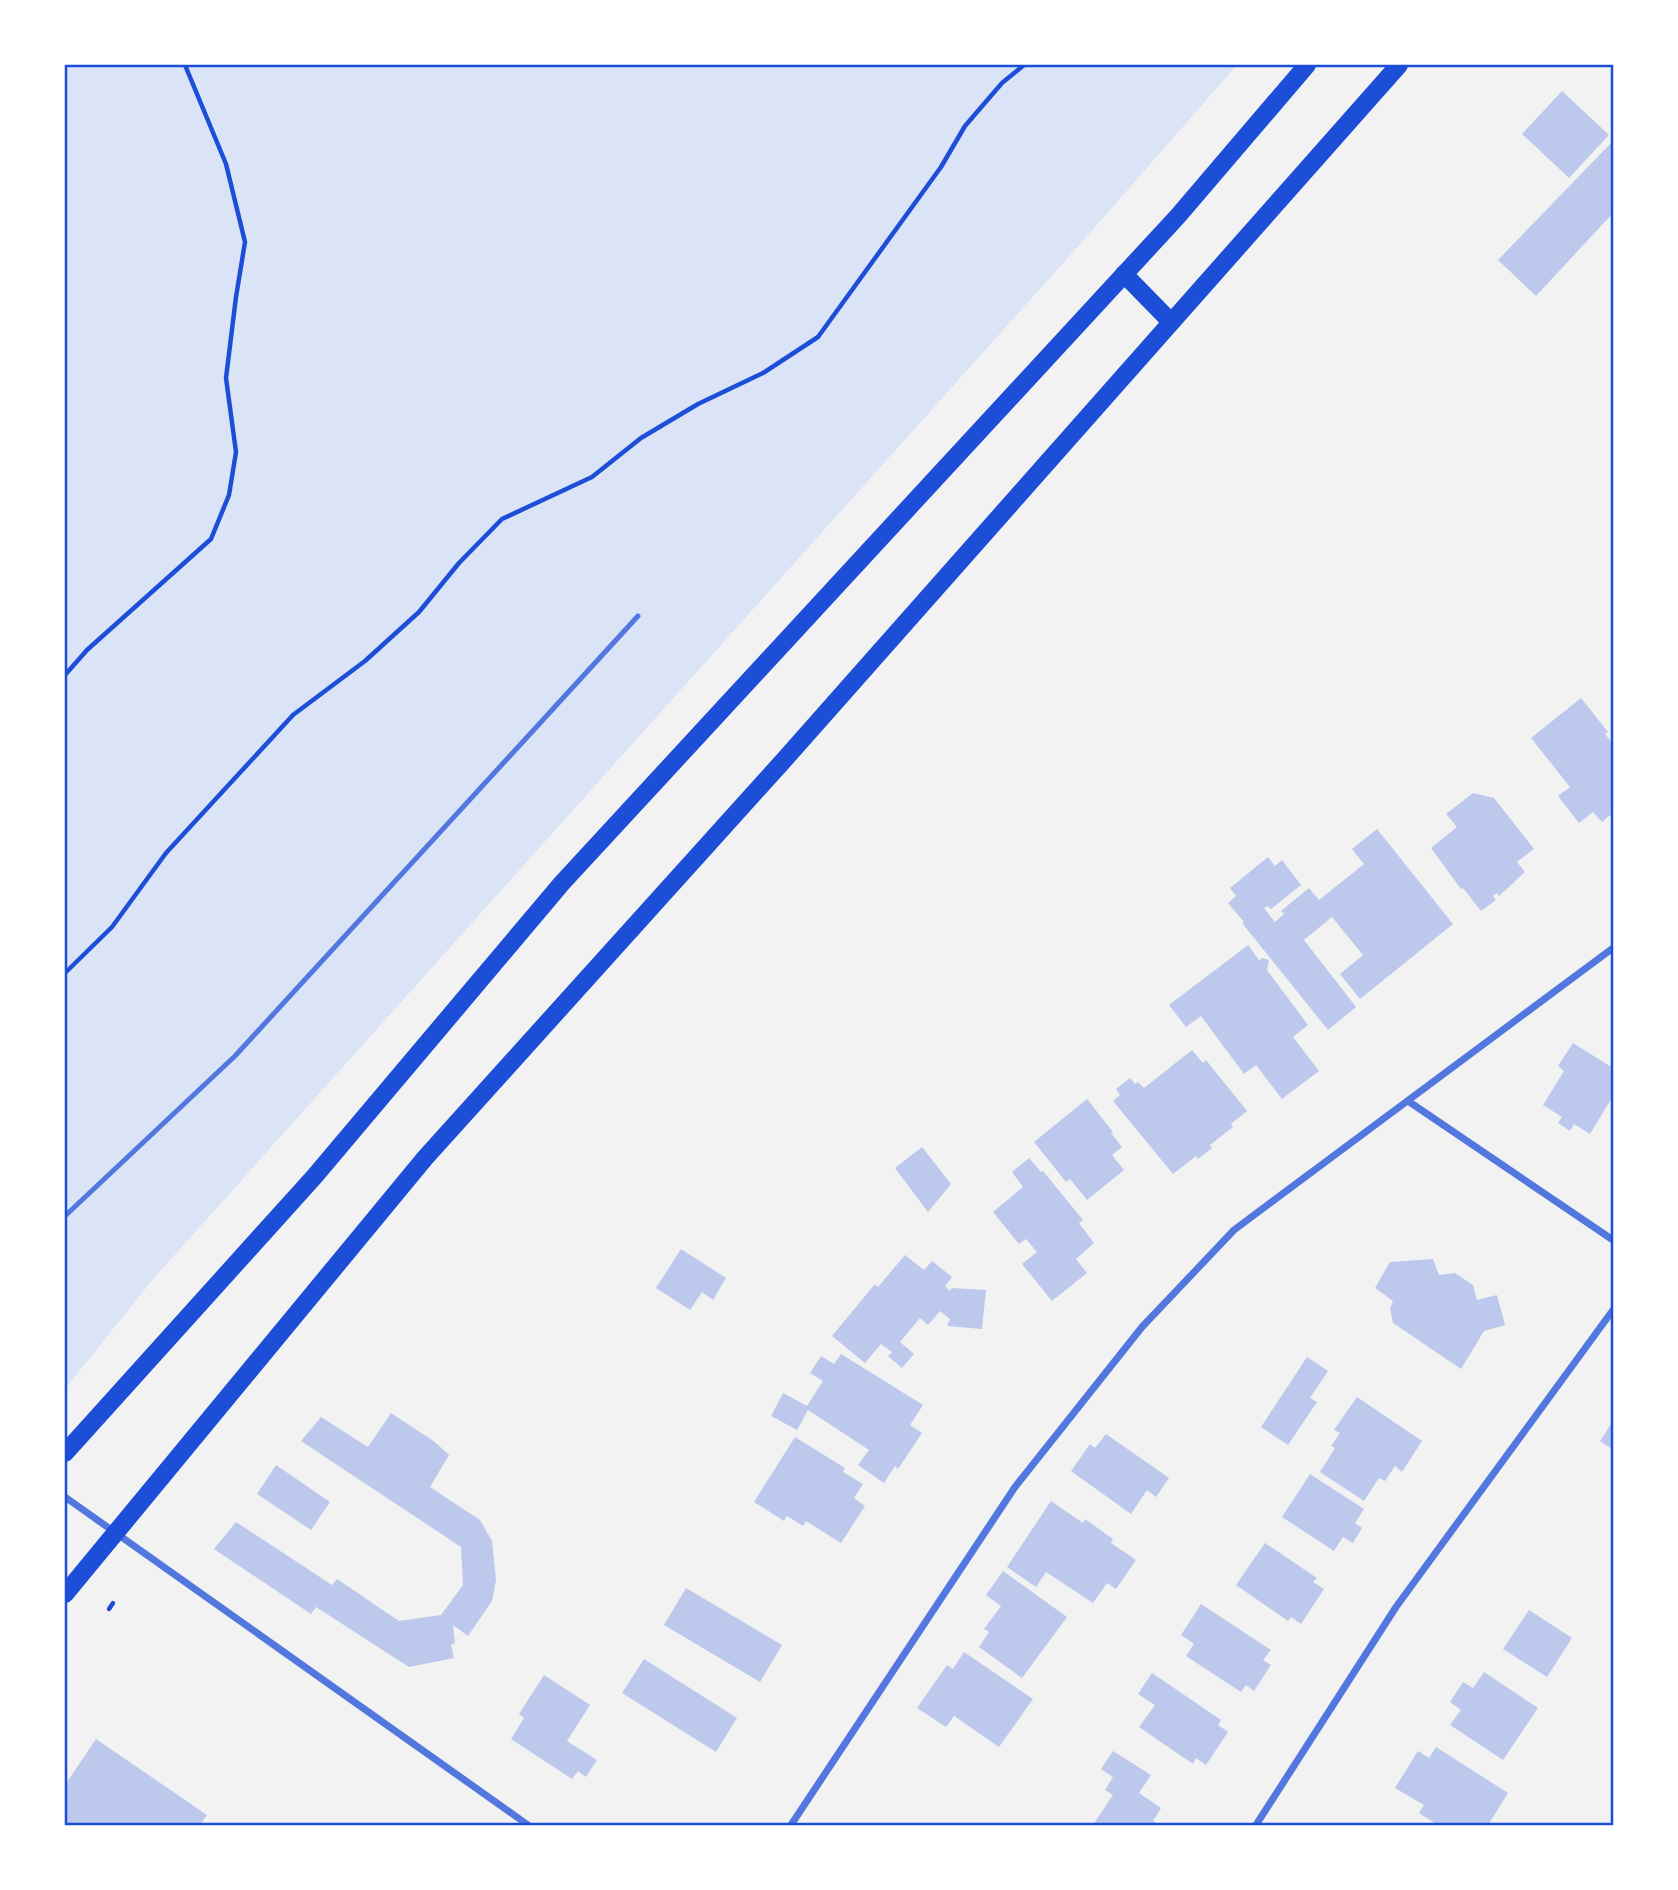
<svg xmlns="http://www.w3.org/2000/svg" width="1678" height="1890" viewBox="0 0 1678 1890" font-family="'Nunito Sans',sans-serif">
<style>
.green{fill:#dbe4f7}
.building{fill:#bdc9ec}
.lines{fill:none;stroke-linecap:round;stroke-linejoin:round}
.path{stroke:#1d4ed8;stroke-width:4.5}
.service{stroke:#5277de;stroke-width:5}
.minor{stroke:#5277de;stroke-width:7}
.primary{stroke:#1d4ed8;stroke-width:18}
.neatline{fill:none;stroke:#1d4ed8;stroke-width:2.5}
</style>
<rect width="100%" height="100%" fill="#f2f2f2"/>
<polygon class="green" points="65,65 1237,65 1082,242 154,1278 65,1389"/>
<g class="building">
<polygon points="1562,91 1609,135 1569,178 1522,134"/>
<polygon points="1613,141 1613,213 1536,296 1498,260"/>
<polygon points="1581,698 1608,732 1605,734 1613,744 1613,813 1602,822 1593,812 1579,823 1558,796 1570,787 1531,738"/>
<polygon points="1473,793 1494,798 1534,849 1517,862 1525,872 1499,896 1497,893 1493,896 1496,900 1481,911 1463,888 1461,889 1431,848 1457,827 1446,814"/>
<polygon points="1377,829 1453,924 1360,999 1340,974 1363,955 1332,917 1304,940 1356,1007 1328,1030 1242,923 1244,922 1228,903 1236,896 1230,888 1268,857 1275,866 1282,860 1301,885 1271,909 1268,906 1264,908 1275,922 1284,914 1281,911 1309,888 1319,900 1364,864 1352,849"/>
<polygon points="1248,945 1259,960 1263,958 1269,960 1267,970 1308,1025 1293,1037 1319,1071 1282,1099 1256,1065 1244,1074 1201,1016 1186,1027 1169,1005"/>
<polygon points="1573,1043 1613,1068 1613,1096 1590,1134 1574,1124 1570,1131 1558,1123 1562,1117 1543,1105 1564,1071 1558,1066"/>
<polygon points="1192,1050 1203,1063 1206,1060 1247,1111 1231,1124 1233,1127 1210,1145 1212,1148 1198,1159 1196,1156 1173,1174 1113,1101 1120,1095 1116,1089 1130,1078 1135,1084 1138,1082 1144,1088"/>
<polygon points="1087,1099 1113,1132 1111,1133 1122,1147 1112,1155 1124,1170 1087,1200 1070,1179 1066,1182 1034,1142"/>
<polygon points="922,1147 951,1184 928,1212 895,1168"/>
<polygon points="1029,1158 1041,1172 1043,1171 1083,1220 1079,1223 1094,1243 1076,1259 1087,1273 1052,1301 1022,1264 1037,1252 1026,1239 1019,1244 993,1212 1023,1187 1012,1172"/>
<polygon points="681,1249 726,1278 713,1300 702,1292 690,1310 656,1288"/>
<polygon points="905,1255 924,1270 932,1261 952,1277 945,1286 950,1291 952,1288 986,1290 982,1329 947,1326 950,1319 940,1311 928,1325 920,1318 900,1342 914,1354 902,1368 888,1356 892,1352 881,1344 865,1363 832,1336 875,1284 878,1287"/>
<polygon points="1433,1259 1439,1275 1455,1273 1473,1285 1477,1300 1497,1295 1505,1325 1484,1331 1461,1369 1393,1323 1390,1309 1393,1301 1375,1288 1390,1262"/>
<polygon points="841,1354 923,1405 910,1425 922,1433 898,1469 895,1466 884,1483 858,1465 869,1450 808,1410 797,1430 771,1416 783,1393 807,1406 823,1381 810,1373 821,1356 834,1364"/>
<polygon points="1307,1357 1328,1371 1310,1398 1317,1402 1288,1445 1261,1427"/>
<polygon points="1357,1397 1422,1441 1402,1472 1395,1466 1385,1481 1379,1478 1364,1501 1320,1472 1335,1448 1331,1446 1340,1433 1334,1430"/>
<polygon points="391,1413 435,1442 449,1455 430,1487 480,1520 492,1541 496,1580 492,1601 468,1636 453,1625 455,1643 451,1645 454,1658 409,1667 316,1607 311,1614 214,1549 236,1522 332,1585 337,1579 399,1621 441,1615 463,1585 461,1547 301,1441 321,1417 368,1447"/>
<polygon points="1613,1421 1613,1450 1600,1441"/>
<polygon points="1106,1434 1169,1478 1156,1497 1147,1490 1131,1514 1071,1471 1090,1444 1095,1448"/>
<polygon points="795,1437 845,1468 843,1472 863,1484 854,1498 865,1506 841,1543 806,1521 803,1526 787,1516 784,1521 754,1502"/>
<polygon points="276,1465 330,1502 311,1530 257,1494"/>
<polygon points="1310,1474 1364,1509 1355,1523 1362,1528 1353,1543 1343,1537 1334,1551 1282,1517"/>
<polygon points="1051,1501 1083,1523 1085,1519 1113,1539 1111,1543 1136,1560 1116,1589 1107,1583 1093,1603 1046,1572 1036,1587 1007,1567"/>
<polygon points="1265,1543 1317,1578 1313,1582 1324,1589 1301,1624 1291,1617 1288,1621 1236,1585"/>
<polygon points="1003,1571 1067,1617 1022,1678 979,1647 989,1632 984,1629 1001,1606 986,1595"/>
<polygon points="686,1588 782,1645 760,1682 664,1625"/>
<polygon points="1201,1604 1271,1650 1263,1660 1271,1665 1254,1691 1246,1685 1241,1692 1186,1656 1194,1644 1181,1635"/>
<polygon points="1529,1610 1572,1638 1547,1677 1503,1649"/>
<polygon points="964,1652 1033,1699 999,1747 954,1716 946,1727 917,1708 947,1665 953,1669"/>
<polygon points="644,1659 737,1718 716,1752 622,1693"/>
<polygon points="1484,1672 1538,1708 1503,1760 1450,1725 1461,1710 1450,1702 1463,1682 1473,1688"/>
<polygon points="1152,1673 1221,1720 1218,1725 1228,1732 1206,1765 1196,1758 1193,1764 1139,1727 1155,1705 1138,1694"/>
<polygon points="544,1675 590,1705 567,1741 597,1760 586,1777 578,1771 572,1779 511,1739 524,1718 519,1714"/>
<polygon points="96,1739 207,1815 200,1825 65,1825 65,1785"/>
<polygon points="1436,1747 1508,1793 1488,1825 1438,1825 1419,1813 1424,1805 1395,1788 1418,1751 1429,1758"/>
<polygon points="1113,1751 1151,1775 1139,1793 1161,1808 1153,1821 1160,1825 1093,1825 1113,1795 1105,1790 1113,1777 1101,1769"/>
</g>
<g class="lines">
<g class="path">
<polyline points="65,675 87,650 211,539 229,495 236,452 226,378 236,297 245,242 226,164 185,65"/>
<polyline points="65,973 112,927 166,853 293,715 365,661 419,612 459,563 502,519 592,477 641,438 698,404 763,373 818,337 941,167 965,126 1002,83 1024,65"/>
<polyline points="109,1609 113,1603"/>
</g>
<polyline class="service" points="65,1216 235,1056 638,616"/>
<g class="minor">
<polyline points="1408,1101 1613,1240"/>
<polyline points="65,1497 528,1825"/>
<polyline points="791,1825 1015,1487 1142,1327 1234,1230 1613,948"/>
<polyline points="1256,1825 1396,1607 1613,1310"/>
</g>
<g class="primary">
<polyline points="1124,274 1171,322"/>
<polyline points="65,1453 314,1177 562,883 1178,216 1307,65"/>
<polyline points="65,1594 425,1158 784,760 1399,65"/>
</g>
</g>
<rect width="1678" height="1890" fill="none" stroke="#ffffff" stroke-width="133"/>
<rect x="66" y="66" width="1546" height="1758" class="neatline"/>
</svg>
